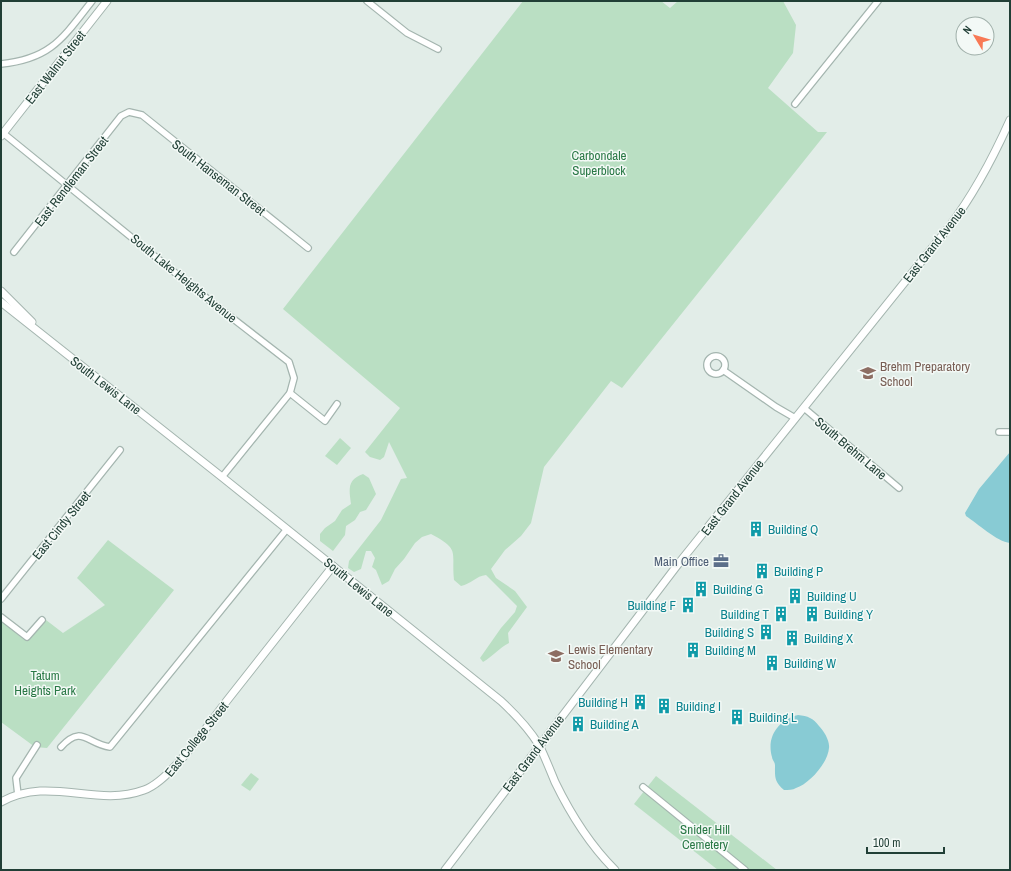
<svg xmlns="http://www.w3.org/2000/svg" width="1011" height="871" viewBox="0 0 1011 871" font-family="'Archivo Narrow',sans-serif">
<style>
.green{fill:#badfc3}
.water{fill:#88cbd4}
.lines{fill:none;stroke-linecap:round;stroke-linejoin:round}
.minor-casing{stroke:#a4b5af;stroke-width:8}
.tertiary-casing{stroke:#a4b5af;stroke-width:9}
.minor{stroke:#fff;stroke-width:5.5}
.tertiary{stroke:#fff;stroke-width:7}
.labels{text-anchor:middle;stroke-width:3;stroke-linejoin:round;paint-order:stroke}
.street-label{font-size:13px;fill:#213f36;stroke:#f3f9f6}
.park-label{font-size:13px;fill:#297845;stroke:#f3f9f6}
.education-label{font-size:13px;fill:#785e54;stroke:#f3f9f6;text-anchor:start}
.culture-label{font-size:13px;fill:#0d838f;stroke:#f3f9f6;text-anchor:start}
.service-label{font-size:13px;fill:#4e5e75;stroke:#f3f9f6;text-anchor:end}
</style>
<rect width="100%" height="100%" fill="#e2ede8"/>
<g class="green">
<path d="M523,1H661L670,8L678,1H783L796,25L793,53L768,88L818,132H827L622,388L611,381L544,467L531,523L521,536L505,550L491,569L496,578L515,591L527,607L508,633L509,643C499,648 493,656 483,662L480,658L501,628L515,612L517,606L486,575C476,576 471,584 461,586L454,580C451,551 461,550 431,534L422,537L415,543L404,559L395,569L389,581L382,585L376,570L372,567L375,558L371,551H366L361,569L354,572L348,568L349,561L381,520L401,479L407,478L389,442L384,457L380,460L370,457L365,452L400,408L283,309Z"/>
<polygon points="340,438 351,448 337,465 325,456"/>
<path d="M363,474L369,478L376,494L366,510L360,512L355,520L346,526L345,535L333,551L320,541V534L325,528L335,521L342,510L351,504C349,489 347,480 363,474Z"/>
<polygon points="108,540 174,590 47,748 35,747 1,722 1,620 23,639 28,641 46,620 63,633 105,605 77,578"/>
<polygon points="251,773 259,779 250,791 241,785"/>
<polygon points="656,776 777,870 718,870 634,804"/>
</g>
<g class="water">
<path d="M1010,452V543C997,542 977,523 966,516L965,513L979,489Z"/>
<path d="M798,715C808,716 813,718 819,726C824,731 830,741 829,748C828,763 809,784 796,788C793,790 788,790 784,790C774,781 775,777 775,765C775,762 772,760 772,757C766,736 779,720 798,715Z"/>
</g>
<g class="lines">
<defs>
<g id="minor">
<polyline points="367,1 407,33 438,49"/>
<path d="M1,64C51,59 63,38 92,1"/>
<polyline points="795,104 878,1"/>
<polyline points="3,133 200,293 289,362 294,378 290,393 222,477"/>
<polyline points="14,252 121,116 129,112 142,115 308,248"/>
<circle cx="716" cy="365" r="9"/>
<polyline points="723,370 776,407 795,418"/>
<polyline points="290,393 325,421 337,404"/>
<polyline points="804,408 899,488"/>
<polyline points="999,432 1010,432"/>
<polyline points="1,599 120,450"/>
<polyline points="1,617 27,637 42,620"/>
<path d="M61,747C82,724 87,744 110,747L287,529"/>
<polyline points="643,787 745,870"/>
<polyline points="18,795 16,778 37,745"/>
</g>
<g id="tertiary">
<polyline points="1,136 107,1"/>
<polyline points="1,291 32,322"/>
<path d="M1,302L222,477L501,701C515,714 529,729 539,745C545,757 550,770 555,782C571,815 589,844 615,870"/>
<path d="M1,802C50,775 95,808 144,790C171,781 210,722 229,698C264,654 298,610 333,566"/>
<path d="M445,870L679,563L949,227C974,194 993,158 1010,120"/>
</g>
</defs>
<use href="#minor" class="minor-casing"/>
<use href="#tertiary" class="tertiary-casing"/>
<use href="#minor" class="minor"/>
<use href="#tertiary" class="tertiary"/>
</g>
<defs>
<symbol id="school-bare" viewBox="-9 -9 18 18"><path d="M0-5L7-2L0 1L-7-2ZM-4 1L0 2.5L4 1V4Q0 6-4 4Z" fill="#8d6e63" stroke="#f3f9f6" stroke-width="2.5" paint-order="stroke"/></symbol>
<symbol id="building-bare" viewBox="-9 -9 18 18"><path d="M-4-6H4V6H1V3H-1V6H-4ZM-2.5-4.3h1.7v1.8h-1.7ZM.8-4.3h1.7v1.8H.8ZM-2.5-1h1.7V.8h-1.7ZM.8-1h1.7V.8H.8Z" fill="#0f9aa8" stroke="#f3f9f6" stroke-width="2.5" paint-order="stroke"/></symbol>
<symbol id="office-bare" viewBox="-9 -9 18 18"><path d="M-6-3h4V-5.5h4V-3h4V5H-6ZM-1-4.5V-3h2v-1.5ZM-6 0V1H6V0Z" fill="#5c6f8a" stroke="#f3f9f6" stroke-width="2.5" paint-order="stroke"/></symbol>
</defs>
<g fill-rule="evenodd">
<use href="#school-bare" x="857" y="362" width="22" height="22"/>
<use href="#building-bare" x="745" y="518" width="22" height="22"/>
<use href="#office-bare" x="710" y="550" width="22" height="22"/>
<use href="#building-bare" x="751" y="560" width="22" height="22"/>
<use href="#building-bare" x="690" y="578" width="22" height="22"/>
<use href="#building-bare" x="784" y="585" width="22" height="22"/>
<use href="#building-bare" x="677" y="594" width="22" height="22"/>
<use href="#building-bare" x="770" y="603" width="22" height="22"/>
<use href="#building-bare" x="801" y="603" width="22" height="22"/>
<use href="#building-bare" x="755" y="621" width="22" height="22"/>
<use href="#building-bare" x="781" y="627" width="22" height="22"/>
<use href="#building-bare" x="682" y="639" width="22" height="22"/>
<use href="#school-bare" x="545" y="645" width="22" height="22"/>
<use href="#building-bare" x="761" y="652" width="22" height="22"/>
<use href="#building-bare" x="629" y="691" width="22" height="22"/>
<use href="#building-bare" x="653" y="695" width="22" height="22"/>
<use href="#building-bare" x="726" y="706" width="22" height="22"/>
<use href="#building-bare" x="567" y="713" width="22" height="22"/>
</g>
<g class="labels">
<g class="street-label">
<text transform="translate(55 67) rotate(-52)" y="5">East Walnut Street</text>
<text transform="translate(219 177) rotate(38)" y="5">South Hanseman Street</text>
<text transform="translate(71 181) rotate(-52)" y="5">East Rendleman Street</text>
<text transform="translate(934 244) rotate(-52)" y="5">East Grand Avenue</text>
<text transform="translate(184 278) rotate(39)" y="5">South Lake Heights Avenue</text>
<text transform="translate(106 385) rotate(38)" y="5">South Lewis Lane</text>
<text transform="translate(851 448) rotate(40)" y="5">South Brehm Lane</text>
<text transform="translate(732 497) rotate(-52)" y="5">East Grand Avenue</text>
<text transform="translate(61 525) rotate(-51)" y="5">East Cindy Street</text>
<text transform="translate(359 587) rotate(39)" y="5">South Lewis Lane</text>
<text transform="translate(196 739) rotate(-51)" y="5">East College Street</text>
<text transform="translate(533 753) rotate(-53)" y="5">East Grand Avenue</text>
</g>
<g class="park-label">
<text x="599" y="160">Carbondale<tspan x="599" dy="15">Superblock</tspan></text>
<text x="45" y="680">Tatum<tspan x="45" dy="15">Heights Park</tspan></text>
<text x="705" y="834">Snider Hill<tspan x="705" dy="15">Cemetery</tspan></text>
</g>
<g class="education-label">
<text x="880" y="371">Brehm Preparatory<tspan x="880" dy="15">School</tspan></text>
<text x="568" y="654">Lewis Elementary<tspan x="568" dy="15">School</tspan></text>
</g>
<g class="culture-label">
<text x="768" y="534">Building Q</text>
<text x="774" y="576">Building P</text>
<text x="713" y="594">Building G</text>
<text x="807" y="601">Building U</text>
<text x="676" y="610" text-anchor="end">Building F</text>
<text x="769" y="619" text-anchor="end">Building T</text>
<text x="824" y="619">Building Y</text>
<text x="754" y="637" text-anchor="end">Building S</text>
<text x="804" y="643">Building X</text>
<text x="705" y="655">Building M</text>
<text x="784" y="668">Building W</text>
<text x="628" y="707" text-anchor="end">Building H</text>
<text x="676" y="711">Building I</text>
<text x="749" y="722">Building L</text>
<text x="590" y="729">Building A</text>
</g>
<g class="service-label">
<text x="709" y="566">Main Office</text>
</g>
</g>
<rect width="1011" height="871" fill="none" stroke="#213f36" stroke-width="4"/>
<g transform="translate(975 36) rotate(308)"><circle r="19" fill="#f3f9f6" stroke="#9fafa9"/>
<path d="M0-3L7 15L0 10L-7 15Z" fill="#f87955"/>
<text y="-6" font-size="11" font-weight="bold" text-anchor="middle" fill="#213f36">N</text>
</g>
<path d="M867 847v6h77v-6" fill="none" stroke="#213f36" stroke-width="2"/>
<text x="873" y="847" font-size="12" fill="#213f36" stroke="#f3f9f6" stroke-width="3" paint-order="stroke">100 m</text>
</svg>
